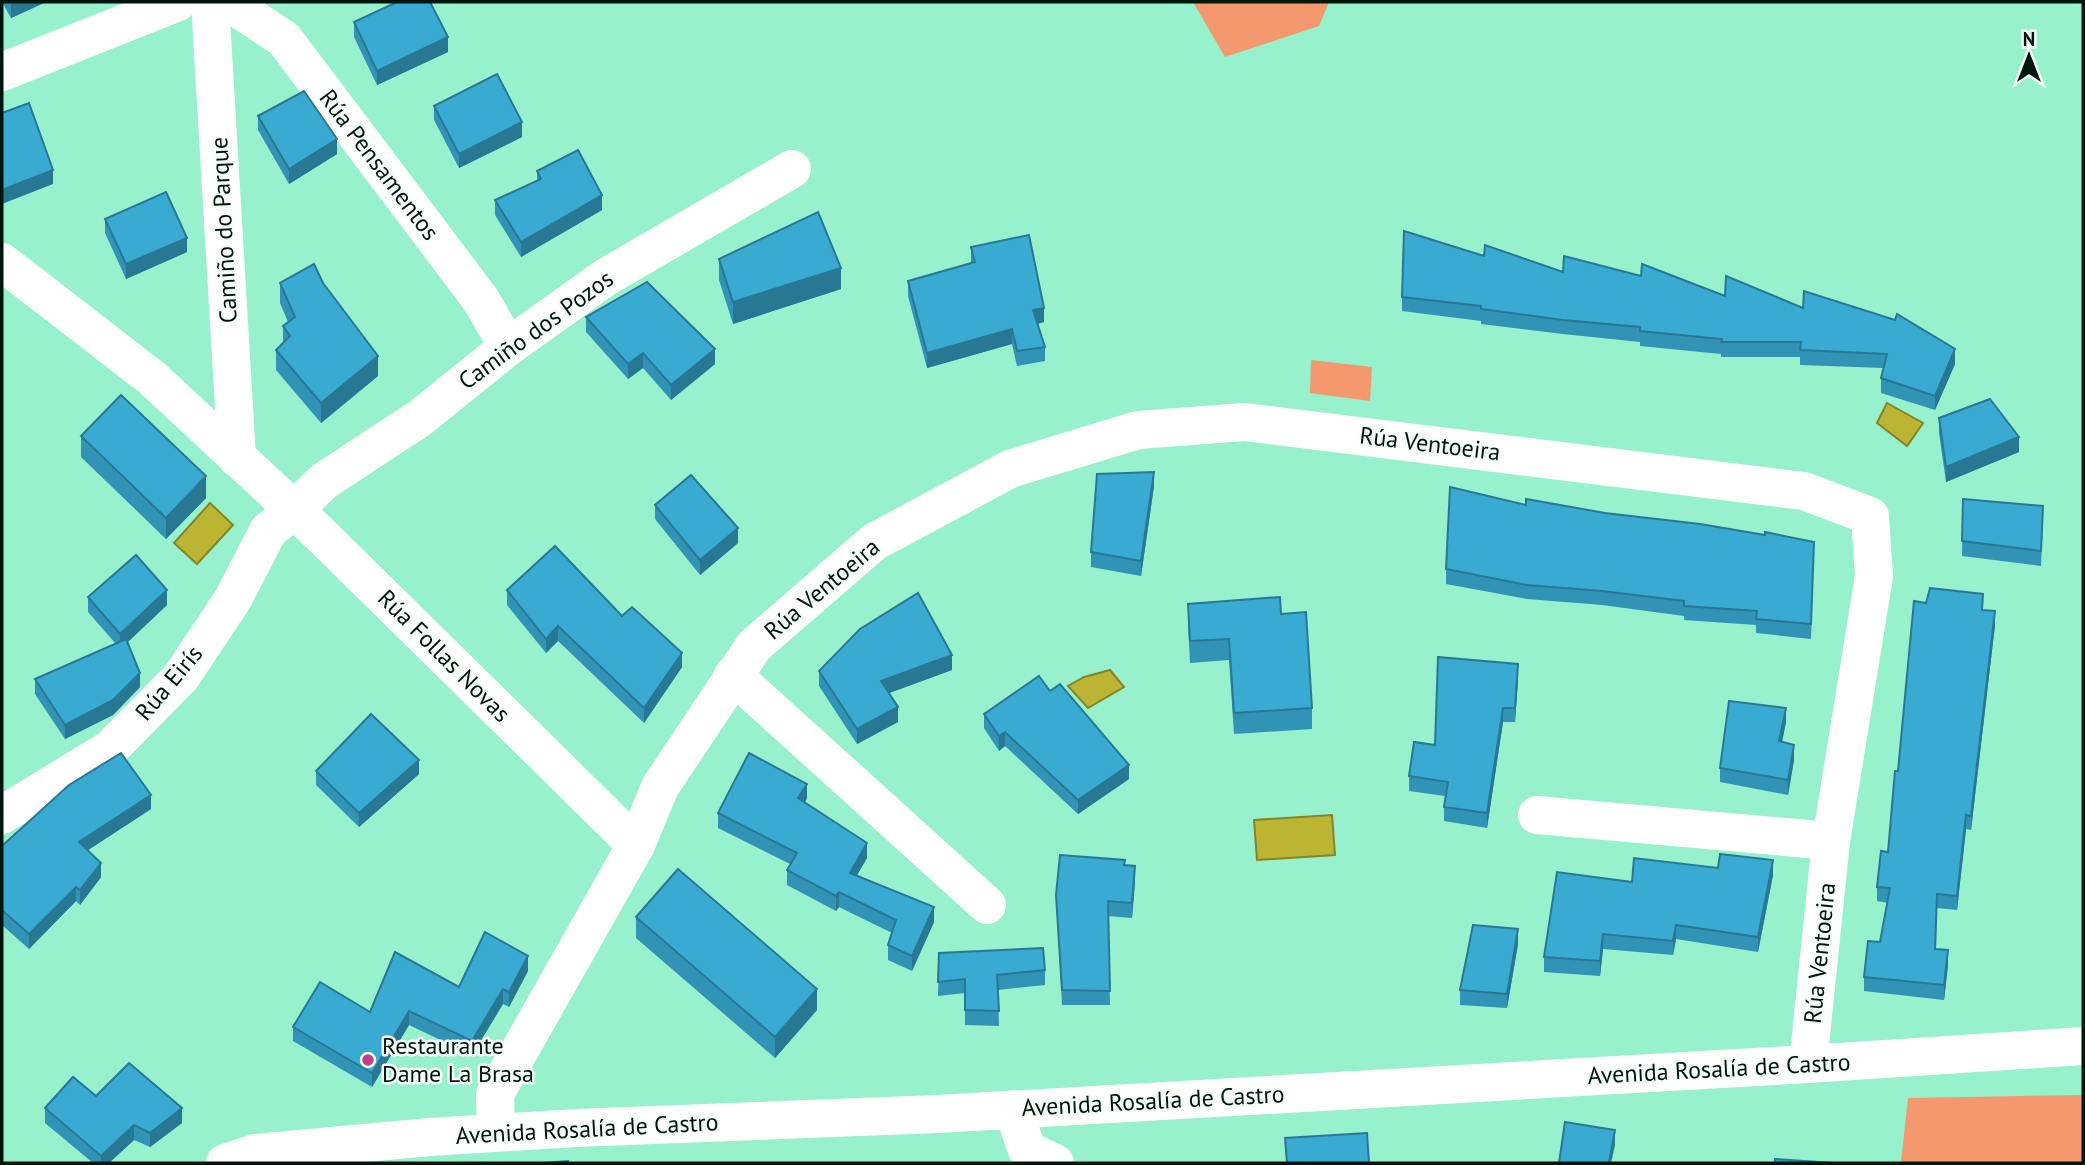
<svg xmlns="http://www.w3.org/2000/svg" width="2085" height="1165" viewBox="0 0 2085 1165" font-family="'PT Sans',sans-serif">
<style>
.green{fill:#f4996d}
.water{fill:#bcb534;stroke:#848528;stroke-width:2}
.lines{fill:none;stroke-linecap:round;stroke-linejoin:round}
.minor{stroke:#fff;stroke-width:38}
.wall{fill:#3193b5}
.shaded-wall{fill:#287894}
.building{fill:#39abd3;stroke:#287894;stroke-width:2}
.poi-dot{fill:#bc3e8c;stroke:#f7fffb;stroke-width:2.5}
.labels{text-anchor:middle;stroke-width:5;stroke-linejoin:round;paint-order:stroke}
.street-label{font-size:24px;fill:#00150c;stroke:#f7fffb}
.poi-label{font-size:24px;fill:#00150c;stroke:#f7fffb;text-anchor:start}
</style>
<rect width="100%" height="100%" fill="#97f1cd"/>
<g class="green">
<polygon points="1193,2 1329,2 1319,26 1225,57"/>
<polygon points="1311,360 1372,367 1370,401 1310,393"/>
<polygon points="2083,1095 2083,1163 1901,1163 1908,1098"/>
</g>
<g class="water">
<polygon points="1887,403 1923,423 1907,446 1877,423"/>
<polygon points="210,503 233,525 197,564 174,543"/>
<polygon points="1110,670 1124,687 1088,708 1068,686 1084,677"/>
<polygon points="1332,815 1335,855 1257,860 1254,820"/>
</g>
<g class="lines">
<g class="minor">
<polyline points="210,2 237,458"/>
<polyline points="228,2 284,39 481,300 508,347"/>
<polyline points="2,72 178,2"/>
<polyline points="2,262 152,378 320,534 636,845 495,1094 496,1133"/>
<polyline points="733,675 987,905"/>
<polyline points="2,815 110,749 181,677 233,599 268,531 294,510 324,481 420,418 508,347 606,277 792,169"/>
<polyline points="1537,815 1831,841"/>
<polyline points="636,845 660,787 754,646 874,542 1010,469 1138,430 1244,422 1804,491 1870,516 1874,576 1831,841 1808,1064"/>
<polyline points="1013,1109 1027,1150 1055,1163"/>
<polyline points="225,1163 255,1153 430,1137 576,1128 937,1114 1808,1064 2083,1046"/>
</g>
</g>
<g class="wall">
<polygon points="2,2 46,2 11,18"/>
<polygon points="354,22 448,52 377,85 354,37"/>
<polygon points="434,106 522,137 459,168 434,120"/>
<polygon points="258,116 337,154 289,184 258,130"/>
<polygon points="537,171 602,210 521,257 495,215 495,200 537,181"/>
<polygon points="105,219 187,252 126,279 105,233"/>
<polygon points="971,247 1044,322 1037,324 1045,347 1045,361 1017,366 1012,344 927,368 908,296 908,281 971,263"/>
<polygon points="1484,256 1563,272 1641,276 1725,296 1803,308 1955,364 1935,410 1881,393 1881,378 1884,368 1800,365 1800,357 1721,357 1721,354 1640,346 1640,342 1563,334 1481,324 1481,321 1402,311 1402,297"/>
<polygon points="719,259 841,289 733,324 719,280"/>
<polygon points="280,283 323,283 378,376 321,423 276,370 276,350 283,343 283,326 288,322 280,303"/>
<polygon points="586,317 715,364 671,400 643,368 628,379 586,332"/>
<polygon points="1939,418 2019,452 1946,482 1939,433"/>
<polygon points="81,436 206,498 166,539 81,457"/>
<polygon points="1154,486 1141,576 1091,567 1091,552"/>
<polygon points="1963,499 2043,521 2041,566 1962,556"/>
<polygon points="655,505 738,543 700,575 655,519"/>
<polygon points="1526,505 1814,542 1811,639 1756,633 1756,625 1684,620 1684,616 1602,605 1527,599 1446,584 1446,569"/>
<polygon points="507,590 622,616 682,667 644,723 558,641 546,653 507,605"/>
<polygon points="88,597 167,605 127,643 140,687 113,715 65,739 35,694 35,679 116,644 88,612"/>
<polygon points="1188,604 1281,614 1312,708 1312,729 1234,734 1229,660 1190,663 1188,625"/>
<polygon points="1983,610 1995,625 1971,830 1966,829 1957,910 1937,908 1936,949 1948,965 1944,1000 1864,991 1864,977 1880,942 1888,903 1877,901 1877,887 1888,852 1898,771"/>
<polygon points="952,670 889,693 898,722 857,744 819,686 819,671"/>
<polygon points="1518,679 1515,722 1503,722 1487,828 1444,821 1444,807 1445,796 1409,791 1409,776 1435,745"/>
<polygon points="1050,691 1129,779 1078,814 1005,746 999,751 984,728 984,714"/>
<polygon points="1786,722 1782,742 1794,760 1788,795 1720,782 1720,768"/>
<polygon points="316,771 419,774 359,827 316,785"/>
<polygon points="807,798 805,803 867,858 857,875 934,922 912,971 888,960 888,945 892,933 839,907 836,911 787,885 787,870 790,864 718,828 718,813"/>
<polygon points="151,809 88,850 101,877 80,905 76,901 29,949 2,925 2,846"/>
<polygon points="1125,865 1135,881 1132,918 1108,916 1110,1005 1062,1005 1056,895"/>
<polygon points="1773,875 1758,952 1676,939 1673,955 1603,949 1600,976 1544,972 1544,957 1632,882"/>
<polygon points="636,917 817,1010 775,1058 636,938"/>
<polygon points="1518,944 1507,1008 1460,1005 1460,990"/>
<polygon points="939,953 1045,970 1045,985 998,990 999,1026 965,1025 965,993 938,996"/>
<polygon points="528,971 509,1007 503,1004 472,1055 409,1025 372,1087 293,1041 293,1027 370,1012 459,987"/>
<polygon points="96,1096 182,1123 150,1147 134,1140 109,1163 93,1163 45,1123 45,1108"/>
</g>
<g class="shaded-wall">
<polygon points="15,2 46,2 11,18 11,4"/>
<polygon points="448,37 448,52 377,85 377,71"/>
<polygon points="522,122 522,137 459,168 459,154"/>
<polygon points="337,139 337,154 289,184 289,169"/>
<polygon points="53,170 53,184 2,204 2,190"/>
<polygon points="602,195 602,210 521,257 521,242"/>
<polygon points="187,238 187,252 126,279 126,264"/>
<polygon points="841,268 841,289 733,324 733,302"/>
<polygon points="1044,308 1044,322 1033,325 1033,310"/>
<polygon points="1012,329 1012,344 927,368 927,353"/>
<polygon points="715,349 715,364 671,400 671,385"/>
<polygon points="1955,349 1955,364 1935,410 1935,396"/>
<polygon points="643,353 643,368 628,379 628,364"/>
<polygon points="378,356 378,376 321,423 321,403"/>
<polygon points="2019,437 2019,452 1946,482 1946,467"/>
<polygon points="1154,472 1154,486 1141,576 1141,561"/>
<polygon points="206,476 206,498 166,539 166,518"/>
<polygon points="738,528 738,543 700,575 700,560"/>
<polygon points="167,590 167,605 120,649 120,634"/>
<polygon points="1995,611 1995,625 1971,830 1971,816"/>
<polygon points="558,626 558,641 546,653 546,639"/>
<polygon points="682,653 682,667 644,723 644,708"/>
<polygon points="952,655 952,670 881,696 881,681"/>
<polygon points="1518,664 1518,679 1515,722 1515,708"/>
<polygon points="140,673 140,687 113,715 65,739 65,725"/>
<polygon points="898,707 898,722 857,744 857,729"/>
<polygon points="1503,708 1503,722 1487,828 1487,813"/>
<polygon points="1786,708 1786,722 1779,756 1779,741"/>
<polygon points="1005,732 1005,746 999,751 999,736"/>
<polygon points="1794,745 1794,760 1788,795 1788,780"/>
<polygon points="419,760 419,774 359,827 359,813"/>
<polygon points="1129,765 1129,779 1078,814 1078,800"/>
<polygon points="807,784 807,798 798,813 798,798"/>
<polygon points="151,795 151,809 79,856 79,842"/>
<polygon points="1966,815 1966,829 1957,910 1957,896"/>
<polygon points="867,843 867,858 850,887 850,873"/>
<polygon points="1773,860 1773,875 1758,952 1758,937"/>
<polygon points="101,863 101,877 80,905 80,890"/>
<polygon points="1135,866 1135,881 1132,918 1132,903"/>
<polygon points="76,887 76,901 29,949 29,934"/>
<polygon points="839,892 839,907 836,911 836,896"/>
<polygon points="934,907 934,922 912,971 912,956"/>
<polygon points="1676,925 1676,939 1673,955 1673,941"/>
<polygon points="1518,929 1518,944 1507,1008 1507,994"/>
<polygon points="1603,934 1603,949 1600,976 1600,961"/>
<polygon points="1948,950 1948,965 1944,1000 1944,985"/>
<polygon points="528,956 528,971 509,1007 509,992"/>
<polygon points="503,989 503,1004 472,1055 472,1041"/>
<polygon points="817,989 817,1010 775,1058 775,1037"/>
<polygon points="409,1011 409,1025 372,1087 372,1073"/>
<polygon points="182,1108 182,1123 150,1147 150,1133"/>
<polygon points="134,1125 134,1140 109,1163 101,1163 101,1156"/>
<polygon points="1615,1130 1615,1145 1611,1163 1609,1163"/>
</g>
<g class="building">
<polygon points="397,2 430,2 448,37 377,71 354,22"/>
<polygon points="497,74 522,122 459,154 434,106"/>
<polygon points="304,91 337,139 289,169 258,116"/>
<polygon points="29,103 53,170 2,190 2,113"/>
<polygon points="578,150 602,195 521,242 495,200 541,179 537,171"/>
<polygon points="166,192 187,238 126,264 105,219"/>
<polygon points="818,212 841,268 733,302 719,259"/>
<polygon points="1404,231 1484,256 1485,245 1563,272 1564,256 1641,276 1642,264 1725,296 1726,276 1803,308 1804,291 1895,320 1897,314 1955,349 1935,396 1881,378 1887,354 1800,350 1801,342 1721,342 1722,339 1640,331 1640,327 1563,320 1481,309 1481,306 1402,297"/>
<polygon points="1029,235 1044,308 1033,310 1045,347 1017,351 1012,329 927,353 908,281 975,262 971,247"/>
<polygon points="314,264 323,283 378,356 321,403 276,350 290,336 283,326 295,317 280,283"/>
<polygon points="647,282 715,349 671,385 643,353 628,364 586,317"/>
<polygon points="121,395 206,476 166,518 81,436"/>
<polygon points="1990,399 2019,437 1946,467 1939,418"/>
<polygon points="1154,472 1141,561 1091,552 1097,474"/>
<polygon points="691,475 738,528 700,560 655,505"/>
<polygon points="1450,487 1526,505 1526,499 1605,513 1700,524 1765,535 1765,532 1814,542 1811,624 1756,619 1757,611 1684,606 1684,601 1602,591 1527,585 1446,569"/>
<polygon points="1963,499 2043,506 2041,551 1962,541"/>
<polygon points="555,546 622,616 632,607 682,653 644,708 558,626 546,639 507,590"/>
<polygon points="136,555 167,590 120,634 88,597"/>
<polygon points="1930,588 1983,594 1982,610 1995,611 1971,816 1966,815 1957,896 1937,894 1935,949 1948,950 1944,985 1864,977 1868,941 1880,942 1890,888 1877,887 1881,851 1888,852 1895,771 1898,771 1914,601 1926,603"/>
<polygon points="918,593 952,655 881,681 898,707 857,729 819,671 860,629"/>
<polygon points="1280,597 1281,614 1306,612 1312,708 1234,713 1229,639 1190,641 1188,604"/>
<polygon points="126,639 140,673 113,700 65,725 35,679"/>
<polygon points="1438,657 1518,664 1515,708 1503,708 1487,813 1444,807 1448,782 1409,776 1414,742 1435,745"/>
<polygon points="1039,676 1050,691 1060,684 1129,765 1078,800 1005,732 999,736 984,714"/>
<polygon points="1729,701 1786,708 1779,741 1794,745 1788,780 1720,768"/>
<polygon points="371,714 419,760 359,813 316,771"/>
<polygon points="121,753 151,795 79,842 101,863 80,890 76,887 29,934 2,910 2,846 69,785"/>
<polygon points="749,753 807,784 798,798 867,843 850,873 934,907 912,956 888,945 896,920 839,892 836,896 787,870 797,853 718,813"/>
<polygon points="1720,854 1773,860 1758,937 1676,925 1673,941 1603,934 1600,961 1544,957 1557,872 1632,882 1634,858 1718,868"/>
<polygon points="1060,855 1125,860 1124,865 1135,866 1132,903 1108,901 1110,991 1062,990 1056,895"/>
<polygon points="678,869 817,989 775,1037 636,917"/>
<polygon points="1473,925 1518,929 1507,994 1460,990"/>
<polygon points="485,932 528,956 509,992 503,989 472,1041 409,1011 372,1073 293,1027 320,982 370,1012 395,952 459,987"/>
<polygon points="1043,948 1045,970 997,975 999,1011 965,1010 965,979 938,982 939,953"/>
<polygon points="129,1063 182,1108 150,1133 134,1125 101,1156 45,1108 73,1077 96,1096"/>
<polygon points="1565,1122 1615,1130 1609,1163 1559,1163"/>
<polygon points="1367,1133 1369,1163 1287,1163 1285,1138"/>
<polygon points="1775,1159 1835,1163 1775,1163"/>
<polygon points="568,1161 568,1163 542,1163"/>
</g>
<circle class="poi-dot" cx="368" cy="1060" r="7"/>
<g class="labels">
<g class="street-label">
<text transform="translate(379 165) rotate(53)" y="8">Rúa Pensamentos</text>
<text transform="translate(224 230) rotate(-93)" y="8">Camiño do Parque</text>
<text transform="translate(536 330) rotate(-36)" y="8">Camiño dos Pozos</text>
<text transform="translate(1430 444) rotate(7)" y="8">Rúa Ventoeira</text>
<text transform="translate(822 589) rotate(-40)" y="8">Rúa Ventoeira</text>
<text transform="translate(444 656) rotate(45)" y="8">Rúa Follas Novas</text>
<text transform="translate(169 683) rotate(-50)" y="8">Rúa Eirís</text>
<text transform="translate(1820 953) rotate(-84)" y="8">Rúa Ventoeira</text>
<text transform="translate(1719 1069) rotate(-3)" y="8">Avenida Rosalía de Castro</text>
<text transform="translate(1153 1101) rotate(-3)" y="8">Avenida Rosalía de Castro</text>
<text transform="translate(587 1129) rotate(-3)" y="8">Avenida Rosalía de Castro</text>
</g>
<g class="poi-label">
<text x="382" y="1054">Restaurante<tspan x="382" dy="28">Dame La Brasa</tspan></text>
</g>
</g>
<rect width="2085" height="1165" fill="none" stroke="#00150c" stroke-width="7"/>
<g transform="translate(2029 56)" stroke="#f7fffb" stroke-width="5" paint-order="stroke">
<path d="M0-5L12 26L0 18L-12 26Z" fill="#00150c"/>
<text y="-10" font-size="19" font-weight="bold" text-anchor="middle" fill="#00150c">N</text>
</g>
</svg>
